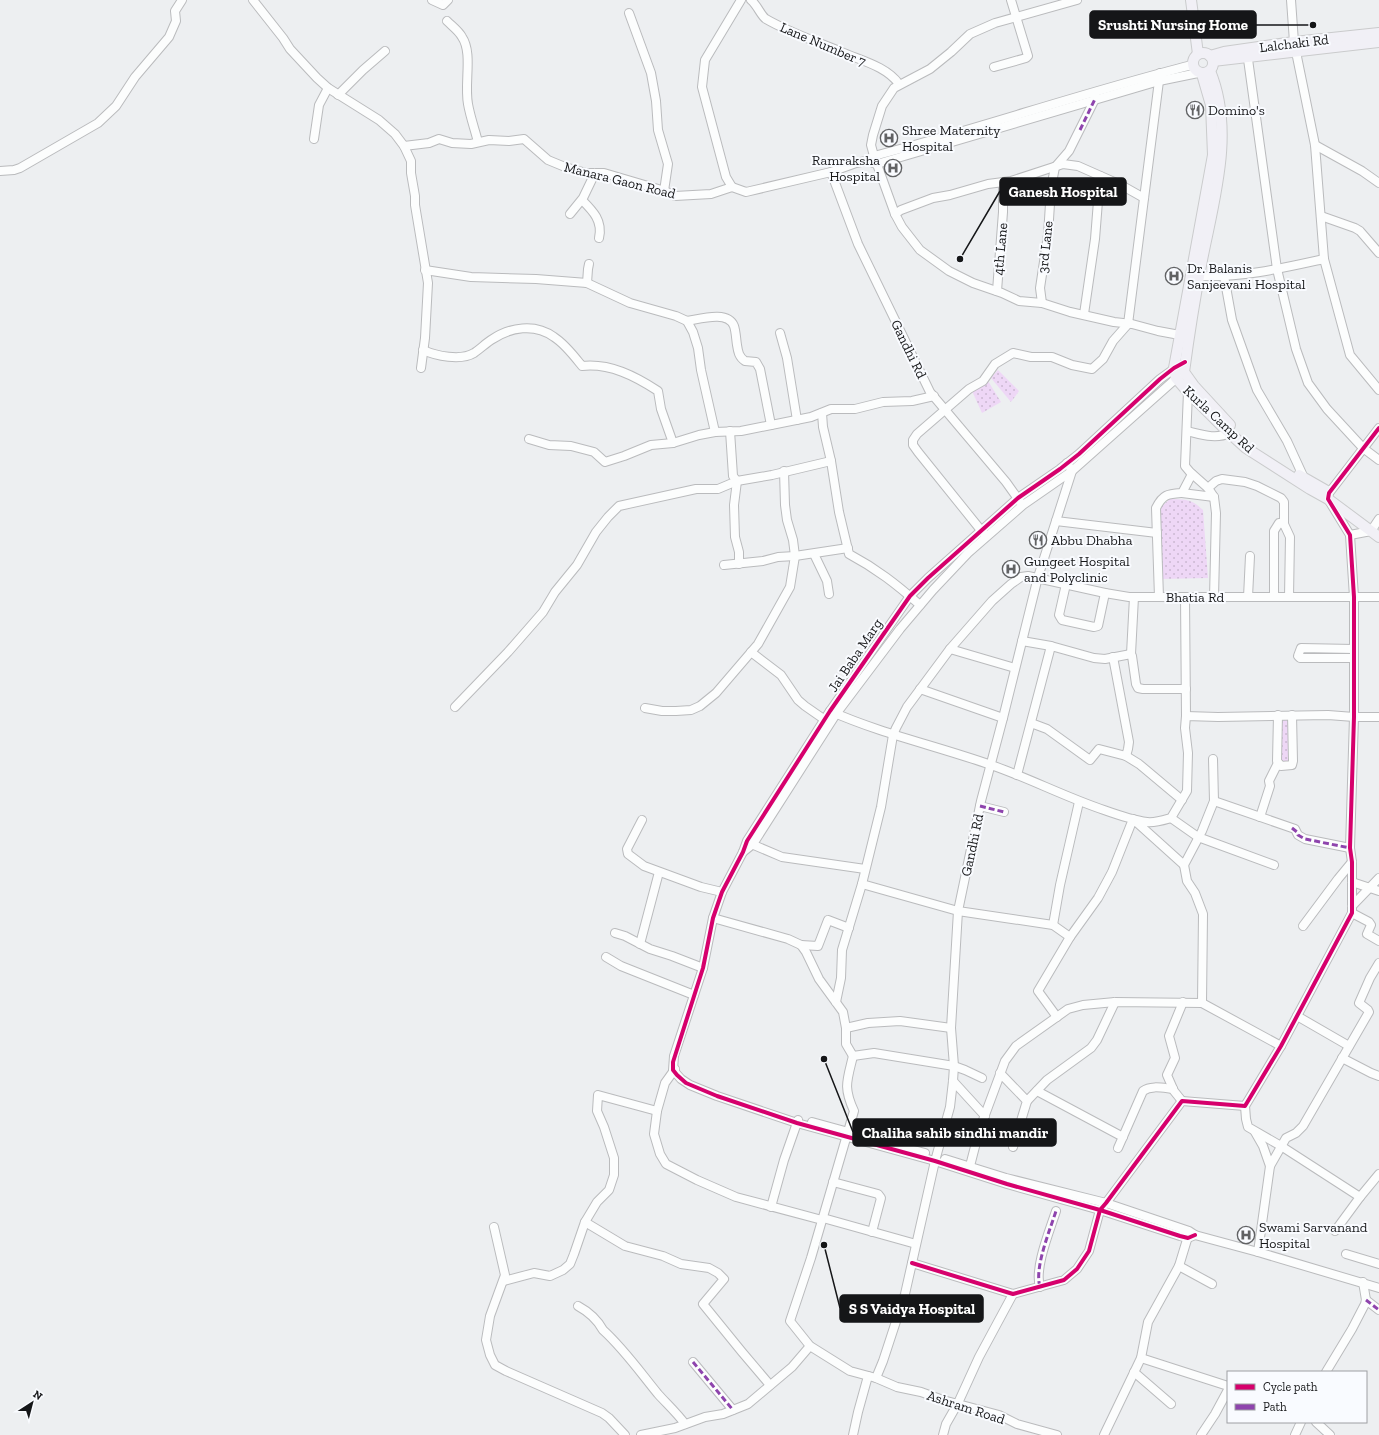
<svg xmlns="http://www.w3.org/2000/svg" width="1379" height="1435" viewBox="0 0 1379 1435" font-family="'Zilla Slab',serif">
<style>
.green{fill:url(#green-dots)}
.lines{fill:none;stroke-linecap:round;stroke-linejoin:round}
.minor-casing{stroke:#babbbd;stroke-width:10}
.major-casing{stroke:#cacbcc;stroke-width:12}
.minor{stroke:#fcfdfd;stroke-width:8}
.major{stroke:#f1f0f6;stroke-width:10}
.quiet{stroke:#8e44ad;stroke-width:3;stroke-dasharray:6 3;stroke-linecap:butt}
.cycleway-casing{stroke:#f9fbff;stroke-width:6}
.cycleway{stroke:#d6006c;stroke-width:4}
.labels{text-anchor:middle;stroke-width:4;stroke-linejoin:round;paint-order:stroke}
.street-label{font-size:14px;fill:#151618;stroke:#f9fbff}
.poi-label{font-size:14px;fill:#151618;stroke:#f9fbff;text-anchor:start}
.leader{fill:none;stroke:#151618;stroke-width:1.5}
.callout-dot{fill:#151618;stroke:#f9fbff;stroke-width:1.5}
.callout{fill:#151618;stroke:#151618;stroke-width:1.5}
.callout-label{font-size:15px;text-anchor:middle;font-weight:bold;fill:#fff}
</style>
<defs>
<pattern id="green-dots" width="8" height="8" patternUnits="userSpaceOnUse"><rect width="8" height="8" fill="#eed7f6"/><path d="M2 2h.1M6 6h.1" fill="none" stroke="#cbb8d2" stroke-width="1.8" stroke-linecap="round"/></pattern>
</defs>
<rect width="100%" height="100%" fill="#edeff1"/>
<g class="green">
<polygon points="998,370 1019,391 1011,402 991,378"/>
<polygon points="988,381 1001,402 982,413 972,391"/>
<path d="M1170,499C1186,500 1190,498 1203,510L1208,578L1161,579V507Z"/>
<polygon points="1280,720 1289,720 1289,762 1283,764 1278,761"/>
</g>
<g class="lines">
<defs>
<g id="minor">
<polyline points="253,0 283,38 290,49 317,78 328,88 379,120 395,134 404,146 411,161 411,173 415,196 415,205 428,283 425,338 421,368"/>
<polyline points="432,0 443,5 448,0"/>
<path d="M751,0C758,6 761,16 766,19C790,33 818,42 844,53C863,61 887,67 899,84"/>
<polyline points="1077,0 995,23 970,34 951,52 930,69 894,88 882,106 873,135 871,145 874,156 895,214 902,227 920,250 949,271 973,283 1002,293 1019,301 1042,303 1070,312 1114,322 1132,324 1158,331 1185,336"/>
<polyline points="1291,0 1294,42 1315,145 1324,259 1350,355 1379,390"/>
<polyline points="629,13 651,73 656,101 658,130 668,164 664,191"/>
<path d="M447,21C452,26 459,31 462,37C473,53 464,83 468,104C470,116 475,130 478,142"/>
<polyline points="1247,52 1277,269 1296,349 1308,383 1327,409 1363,448 1379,460"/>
<polyline points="994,67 1026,58 1028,56 1011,0"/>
<polyline points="338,95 363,70 385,51"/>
<polyline points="314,139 319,105 328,88"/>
<polyline points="1315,145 1362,171 1379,183"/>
<path d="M404,146L429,143L439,139L452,143L471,144L489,140L509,141L524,139L548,160L565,167L586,173H604L665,191L675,196L711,194L732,187L746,192L831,172L856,163L866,161L874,156C981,128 1085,92 1192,65"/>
<polyline points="873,163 877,164 1159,81 1198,73"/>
<polyline points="1056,166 1069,151 1096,97"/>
<polyline points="0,171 14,170 20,168 98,123 116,106 135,77 169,37 176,21 175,11 182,0"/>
<polyline points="831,172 858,244 930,392 1006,482 1021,503"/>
<polyline points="732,187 726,177 702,87 705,60 741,0"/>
<path d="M582,200C593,211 603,221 599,238"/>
<polyline points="570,214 583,198 595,173"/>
<polyline points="895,214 901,210 933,198 950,195 988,184 1011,181 1063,164 1078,166 1121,185 1144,198"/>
<polyline points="1321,216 1355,228 1360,231 1379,253"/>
<polyline points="425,270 471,277 536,279 587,283 630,303 676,316 687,321 693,332 698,348 701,370 715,432"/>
<path d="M1199,276C1241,278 1283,268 1324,259"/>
<polyline points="1224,276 1232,320 1257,390 1287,441 1304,478"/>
<polyline points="587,283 588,269 589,264"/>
<polyline points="997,291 1003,212 1003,182"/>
<polyline points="1042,303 1040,288 1048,235 1051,188 1055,167"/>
<polyline points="1084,314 1095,239 1100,176"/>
<path d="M687,321C700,319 728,310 734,326C736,332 736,339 737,345C738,352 739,357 745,361L756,362L760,369L771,425"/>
<polyline points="780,333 787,358 797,420"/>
<path d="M423,350C436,356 461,361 474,353C480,349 485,344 491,340C510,327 535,323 554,337C565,344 574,356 582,366C610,363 635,376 658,391L661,409L673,443"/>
<polyline points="1178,366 1160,379 1079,454 1060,469 1018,498 928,578 910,596 830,711 747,841 743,852 722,892 713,918 703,968 674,1056 673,1070 681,1079 690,1085 717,1096 797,1123 935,1161 1007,1184 1100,1210 1180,1236 1188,1238 1195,1235"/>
<polyline points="1191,390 1188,392 1185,466 1190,472 1208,488 1214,497 1216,513 1214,597"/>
<path d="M822,413L823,427L831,461L839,512L849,554C877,569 896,584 920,605"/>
<polyline points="730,431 733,476 737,481 734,505 735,537 739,552 739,564"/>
<path d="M1187,431C1200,434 1216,440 1229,433"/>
<polyline points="529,439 549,445 571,446 594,452 605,462 624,456 651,445 673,443 699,435 715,432 741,431 811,417 831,409 855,409 883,402 912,401 934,396"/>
<polyline points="1208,488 1216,481 1222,479 1245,482 1257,486 1281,498 1284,502 1284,524 1290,537 1289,597"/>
<polyline points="1182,493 1214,497"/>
<polyline points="1056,521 1157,533"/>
<polyline points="984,534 918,452 913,445 913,440 917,434 969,389 983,381 995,364 1013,353 1031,357 1052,357 1072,365 1092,369 1103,359 1113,341 1128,324 1160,73"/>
<polyline points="1350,535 1371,531 1379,519"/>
<polyline points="814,554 827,581 829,594"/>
<polyline points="724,565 763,561 778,557 795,556 848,548"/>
<polyline points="1066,584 1059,615 1062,620 1094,627 1098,626 1105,593"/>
<path d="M1159,597L1156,508C1163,494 1168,494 1182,493L1192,474"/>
<polyline points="1185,597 1186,716"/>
<polyline points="1248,597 1250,556"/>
<polyline points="1274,597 1274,531 1279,523 1284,524"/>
<polyline points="1022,641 1051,646 1094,658 1105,659 1131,654 1132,656 1136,684 1138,688 1143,689 1186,689"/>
<polyline points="950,649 1015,668"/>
<polyline points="1354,649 1301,648 1298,656 1300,658 1354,658"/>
<polyline points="751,652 781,675 798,700 805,706 828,722"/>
<polyline points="1131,654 1134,597"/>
<polyline points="1113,657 1129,742 1128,749 1126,756"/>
<polyline points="920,689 1003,718"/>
<polyline points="455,707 508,652 543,612 555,592 577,565 596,532 608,517 619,506 696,489 718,489 737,481 772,475 831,461"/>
<polyline points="645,708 662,711 676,711 691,710 700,706 716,693 758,644 790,587 795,556 793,540 787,520 785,505 784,471"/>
<path d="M830,711C882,734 937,746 991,765C1029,778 1065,797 1104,810C1118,815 1132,820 1147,822C1155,823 1164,820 1171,818L1187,791L1188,753L1185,728L1186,716L1218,717L1328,715L1354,717H1379"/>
<polyline points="1278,715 1277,761 1281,766 1292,765 1293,761 1292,715"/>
<polyline points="1031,723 1047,729 1090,760 1099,749 1126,756 1139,764 1182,800"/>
<polyline points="1017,775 1051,646"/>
<polyline points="1214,801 1295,829 1298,835 1305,839 1350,848"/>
<polyline points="980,806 1004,812"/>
<polyline points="1260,817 1270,786 1269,781 1278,763"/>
<polyline points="1171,818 1198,837 1274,865"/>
<polyline points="642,820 627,849 628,854 644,866 701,887 722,892"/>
<polyline points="749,843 782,857 865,869"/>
<polyline points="743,852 753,844 836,714 900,629 933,590 968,553 1023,505 1072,471 1180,375"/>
<polyline points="1352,882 1379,891"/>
<polyline points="862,884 958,911 1053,925 1070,937"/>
<polyline points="1352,906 1379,878"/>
<polyline points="1352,913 1369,922 1371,925 1367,934 1379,941"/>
<polyline points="713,918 788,939 801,945 806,952 819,979 843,1012 846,1028 846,1044 853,1056"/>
<polyline points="1053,925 1060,885 1079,802"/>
<polyline points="1303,926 1338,879 1352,862"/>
<polyline points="615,933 625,936 650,949 672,956 703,968"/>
<polyline points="640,944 659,872"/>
<polyline points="801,945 818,946 828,920 849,928"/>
<polyline points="606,957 621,966 694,995"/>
<polyline points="836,1002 841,978 842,950 862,884 881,807 893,735 896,728 907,707 950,649 992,601 1011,584 1021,577 1028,576 1105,593 1129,597 1379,597"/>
<polyline points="1202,1003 1203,914 1195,893 1187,881 1184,865 1202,831 1214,801 1213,759"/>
<polyline points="1297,1016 1349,1046"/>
<polyline points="1057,1017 1038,991 1070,937 1098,898 1112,872 1133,819 1184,865"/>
<polyline points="846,1028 868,1023 900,1021 951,1028"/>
<path d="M853,1056C847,1081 843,1087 854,1111L811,1258L790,1321L810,1346L850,1371L876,1378L897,1387L921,1392L943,1400L999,1415L1017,1424L1057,1435"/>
<polyline points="853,1056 874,1053 954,1066 965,1070 982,1078"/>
<polyline points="1342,1058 1371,1073 1379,1076"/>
<polyline points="675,1069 665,1083 657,1111 654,1134 660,1154 666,1164 697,1180 736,1197 822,1220"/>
<polyline points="1000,1073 1027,1101 1013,1147"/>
<polyline points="953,1081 985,1116"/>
<polyline points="1037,1091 1123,1137"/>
<polyline points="1027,1101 1047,1080 1091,1048 1097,1040 1115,1002"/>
<polyline points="1182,1101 1174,1091 1167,1075 1175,1058 1169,1036 1183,1002"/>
<polyline points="1245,1106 1246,1119 1248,1127 1281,1146 1360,1197 1379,1174"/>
<polyline points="812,1122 925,1153"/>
<polyline points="1255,1132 1263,1146 1270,1166"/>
<path d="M1118,1148L1143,1091C1151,1085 1163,1088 1173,1089"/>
<polyline points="945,1159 1006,1178 1106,1203 1189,1231 1195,1235 1258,1252 1379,1288"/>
<polyline points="970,1166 979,1131 1005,1061 1016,1046 1068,1009 1083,1005 1115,1002 1202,1003 1281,1046"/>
<polyline points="833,1182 878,1194 881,1198 872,1232"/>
<polyline points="771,1207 784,1160 798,1120"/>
<polyline points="823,1218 916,1244"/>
<polyline points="585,1222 625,1246 663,1256 681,1264 709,1268 718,1273 724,1279 703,1304 742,1352 770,1385"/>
<polyline points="494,1227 505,1275 490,1316 486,1340 490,1355 495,1365 506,1371 602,1413 609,1418 625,1435"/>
<polyline points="1335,1231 1360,1197"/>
<polyline points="1258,1252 1270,1166 1286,1138 1296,1133 1303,1126 1369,1012 1368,1010 1359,1003 1370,978 1379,963"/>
<polyline points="1346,1254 1379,1264"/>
<polyline points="912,1263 1013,1294 1064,1280 1077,1269 1089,1251 1100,1210 1106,1203 1182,1101 1245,1106 1281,1046 1352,913 1352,862 1350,848 1354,717 1354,597 1350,535 1328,499 1329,493 1379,428"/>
<polyline points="1179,1266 1212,1284"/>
<polyline points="504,1281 534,1273 550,1276 563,1270 570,1264 574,1254 585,1222 597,1202 609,1190 614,1175 614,1158 604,1127 597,1111 598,1095 657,1111"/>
<path d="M1040,1287C1034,1268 1050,1230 1056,1211"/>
<polyline points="1366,1300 1379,1310"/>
<path d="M578,1306C589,1312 597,1319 603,1330C624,1349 640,1372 658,1394C667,1404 677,1413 685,1424"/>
<polyline points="1141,1358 1228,1386"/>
<polyline points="693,1362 733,1410"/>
<polyline points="1134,1372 1171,1404"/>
<polyline points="1326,1372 1352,1329 1365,1304 1366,1300 1363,1282"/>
<polyline points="876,1378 883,1361 905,1294 935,1161 950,1107 953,1081 954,1066 951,1028 958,911 981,801 1003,718 1038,577 1072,471 1067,463"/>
<polyline points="1316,1422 1330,1435"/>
<polyline points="641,1435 675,1428 705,1417 723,1414 748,1404 792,1367 810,1346"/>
<polyline points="853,1435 858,1412 868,1376"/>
<polyline points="943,1435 946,1424 958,1403 979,1357 1013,1294"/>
<polyline points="1104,1435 1141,1358 1148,1322 1179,1266 1189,1233"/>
<polyline points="1201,1435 1215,1414 1228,1390"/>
<polyline points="1295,1435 1301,1422"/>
</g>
<g id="major">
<polyline points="1191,0 1198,54"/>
<circle cx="1203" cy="63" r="10"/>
<polyline points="1210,56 1224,52 1294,42 1379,33"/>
<polyline points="1213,61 1379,42"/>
<path d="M1210,71C1235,131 1214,199 1202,260C1195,297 1189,334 1184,372L1194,386L1230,425"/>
<polyline points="1202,74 1211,105 1213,155 1174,368 1176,378 1188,392 1225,429 1246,448 1310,489 1328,499 1379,537"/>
<polyline points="1299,475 1327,491"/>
</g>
</defs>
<use href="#minor" class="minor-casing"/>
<use href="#major" class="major-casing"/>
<use href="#minor" class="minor"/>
<use href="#major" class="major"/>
<g class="quiet">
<polyline points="1080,130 1095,99"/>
<polyline points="980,806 1004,812"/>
<polyline points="1292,828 1297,832 1298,835 1305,839 1350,848"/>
<path d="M1040,1287C1034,1268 1050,1230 1056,1211"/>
<polyline points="1366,1300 1379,1310"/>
<polyline points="693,1362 733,1410"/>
</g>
<defs>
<g id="cycleway">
<polyline points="1185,362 1174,368 1160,379 1079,454 1060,469 1018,498 928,578 910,596 830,711 747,841 743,852 722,892 713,918 703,968 673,1062 673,1070 677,1075 686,1083 717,1096 797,1123 935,1161 1007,1184 1100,1210 1180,1236 1188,1238 1195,1235"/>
<polyline points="912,1263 1013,1294 1064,1280 1077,1269 1089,1251 1100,1210 1106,1203 1182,1101 1245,1106 1281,1046 1352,913 1352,862 1350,848 1354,717 1354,597 1350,535 1328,499 1329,493 1379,428"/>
</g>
</defs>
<use href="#cycleway" class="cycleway-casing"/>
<use href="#cycleway" class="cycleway"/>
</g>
<defs>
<symbol id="restaurant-ring" viewBox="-11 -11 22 22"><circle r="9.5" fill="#f9fbff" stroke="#616264" stroke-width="1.5"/><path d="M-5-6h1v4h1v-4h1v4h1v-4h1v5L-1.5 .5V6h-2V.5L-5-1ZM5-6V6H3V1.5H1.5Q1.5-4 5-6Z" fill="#616264"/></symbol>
<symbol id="hospital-ring" viewBox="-11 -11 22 22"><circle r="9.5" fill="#f9fbff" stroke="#616264" stroke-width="1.5"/><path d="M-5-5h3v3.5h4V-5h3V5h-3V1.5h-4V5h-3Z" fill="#616264"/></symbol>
</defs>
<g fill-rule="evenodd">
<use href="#restaurant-ring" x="1185" y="100" width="20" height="20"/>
<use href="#hospital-ring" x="879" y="128" width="20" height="20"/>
<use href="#hospital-ring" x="883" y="158" width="20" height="20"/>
<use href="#hospital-ring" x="1164" y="266" width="20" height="20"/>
<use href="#restaurant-ring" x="1028" y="530" width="20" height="20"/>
<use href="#hospital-ring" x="1001" y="559" width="20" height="20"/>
<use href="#hospital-ring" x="1236" y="1225" width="20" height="20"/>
</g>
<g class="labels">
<g class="street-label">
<text transform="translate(1294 43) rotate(-7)" y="5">Lalchaki Rd</text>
<text transform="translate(823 44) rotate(23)" y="5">Lane Number 7</text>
<text transform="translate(620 180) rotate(14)" y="5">Manara Gaon Road</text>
<text transform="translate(1045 247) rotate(-84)" y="5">3rd Lane</text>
<text transform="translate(1000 249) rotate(-85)" y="5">4th Lane</text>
<text transform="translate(909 349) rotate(64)" y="5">Gandhi Rd</text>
<text transform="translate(1219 419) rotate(43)" y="5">Kurla Camp Rd</text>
<text x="1195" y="602">Bhatia Rd</text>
<text transform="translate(855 655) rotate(-56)" y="5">Jai Baba Marg</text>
<text transform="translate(972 845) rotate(-78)" y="5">Gandhi Rd</text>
<text transform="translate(966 1407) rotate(18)" y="5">Ashram Road</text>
</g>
<g class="poi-label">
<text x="1208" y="115">Domino's</text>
<text x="902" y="135">Shree Maternity<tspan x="902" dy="16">Hospital</tspan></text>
<text x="880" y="165" text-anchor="end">Ramraksha<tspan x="880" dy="16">Hospital</tspan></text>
<text x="1187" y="273">Dr. Balanis<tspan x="1187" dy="16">Sanjeevani Hospital</tspan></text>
<text x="1051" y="545">Abbu Dhabha</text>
<text x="1024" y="566">Gungeet Hospital<tspan x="1024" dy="16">and Polyclinic</tspan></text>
<text x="1259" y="1232">Swami Sarvanand<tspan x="1259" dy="16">Hospital</tspan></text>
</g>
</g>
<path class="leader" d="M1313 25L1256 25M960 259L1000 191M824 1059L853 1132M824 1245L840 1308"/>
<g class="callout-dot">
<circle cx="1313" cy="25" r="4"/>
<circle cx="960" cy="259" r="4"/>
<circle cx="824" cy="1059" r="4"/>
<circle cx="824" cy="1245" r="4"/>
</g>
<g class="callout">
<rect x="1090" y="11" width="166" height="27" rx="4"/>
<rect x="1000" y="178" width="126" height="27" rx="4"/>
<rect x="853" y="1119" width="203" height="27" rx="4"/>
<rect x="840" y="1295" width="143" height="27" rx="4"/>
</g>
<g class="callout-label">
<text x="1173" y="30">Srushti Nursing Home</text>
<text x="1063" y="197">Ganesh Hospital</text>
<text x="955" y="1138">Chaliha sahib sindhi mandir</text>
<text x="912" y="1314">S S Vaidya Hospital</text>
</g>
<rect x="1227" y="1371" width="140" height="52" fill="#f9fbff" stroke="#9e9fa3"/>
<rect x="1235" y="1384" width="20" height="6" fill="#d6006c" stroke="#9e9fa3"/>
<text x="1263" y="1391" font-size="12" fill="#151618">Cycle path</text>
<rect x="1235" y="1404" width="20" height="6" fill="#8e44ad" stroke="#9e9fa3"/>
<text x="1263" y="1411" font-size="12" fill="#151618">Path</text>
<g transform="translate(32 1403) rotate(36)" stroke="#f9fbff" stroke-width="3" paint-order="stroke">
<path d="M0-3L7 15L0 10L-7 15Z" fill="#151618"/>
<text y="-6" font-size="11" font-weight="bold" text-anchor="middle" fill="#151618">N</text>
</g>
</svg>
